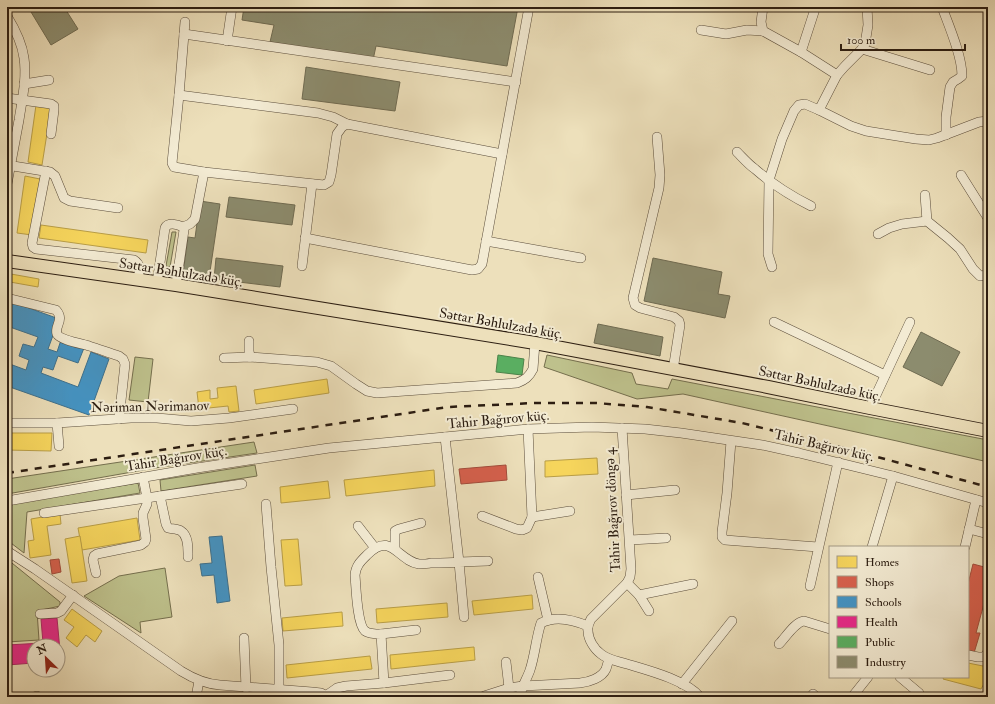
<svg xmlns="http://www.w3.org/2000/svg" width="995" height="704" viewBox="0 0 995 704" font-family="'IM FELL Double Pica',serif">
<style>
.green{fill:#bec18c;stroke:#756f4e}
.homes{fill:#f6d55c;stroke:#b99e46}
.shops{fill:#d6604d;stroke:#a34c3b}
.schools{fill:#4393c3;stroke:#3c708e}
.health{fill:#e7298a;stroke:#af2566}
.public{fill:#5aae61;stroke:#4c8249}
.industry{fill:#8c8c6e;stroke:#6f6b52}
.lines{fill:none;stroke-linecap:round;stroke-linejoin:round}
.minor-casing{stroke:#5c4e3c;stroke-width:10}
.major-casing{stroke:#2c1d11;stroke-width:14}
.minor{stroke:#f3ebd3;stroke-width:9}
.major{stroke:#ede0bb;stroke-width:12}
.rail{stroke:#2c1d11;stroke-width:2.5;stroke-dasharray:7 7;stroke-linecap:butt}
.labels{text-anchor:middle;stroke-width:4;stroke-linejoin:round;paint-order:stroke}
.street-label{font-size:14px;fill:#2c1d11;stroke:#f3ebd3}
</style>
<rect width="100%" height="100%" fill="#ede0bb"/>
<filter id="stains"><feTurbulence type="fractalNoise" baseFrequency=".005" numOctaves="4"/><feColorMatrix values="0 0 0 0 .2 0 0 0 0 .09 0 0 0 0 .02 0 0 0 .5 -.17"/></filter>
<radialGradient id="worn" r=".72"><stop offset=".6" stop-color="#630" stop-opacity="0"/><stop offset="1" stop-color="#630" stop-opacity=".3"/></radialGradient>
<g class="green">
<polygon points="172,232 176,232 170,267 166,266"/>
<polygon points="547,355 632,373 636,384 668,389 672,379 988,440 988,462 897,441 683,394 637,399 544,367"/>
<polygon points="135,357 153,359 148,402 129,400"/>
<polygon points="254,442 257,453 155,468 7,494 7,479"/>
<polygon points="255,465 257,476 161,491 160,480"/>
<polygon points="138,483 140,493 27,512 24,553 7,540 7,505 54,496"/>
<polygon points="7,559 60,602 60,606 37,611 39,640 7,642"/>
<polygon points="165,568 172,617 140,622 141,633 84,596 119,576"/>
</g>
<g class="homes">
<polygon points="36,105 51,108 42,165 28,162"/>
<polygon points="25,176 40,179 32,235 17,233"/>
<polygon points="41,225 148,240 146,253 39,238"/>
<polygon points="11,274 39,279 38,287 10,282"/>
<polygon points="327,379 329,393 256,404 254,390"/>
<polygon points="236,386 239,411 229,412 228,406 199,409 197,392 210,390 210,399 218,398 217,388"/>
<polygon points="7,433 52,433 51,451 7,450"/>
<polygon points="597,458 598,474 545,477 545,461"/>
<polygon points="434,470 435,486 346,496 344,480"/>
<polygon points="328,481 330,498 281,503 280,487"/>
<polygon points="60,514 61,524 47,526 51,555 30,558 28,541 34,540 31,519"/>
<polygon points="137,518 140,540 82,550 78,528"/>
<polygon points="80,536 87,581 72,583 65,539"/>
<polygon points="298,539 302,585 285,586 281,540"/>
<polygon points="532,595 533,609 474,615 472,601"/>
<polygon points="447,603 448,617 377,623 376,609"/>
<polygon points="72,609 102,631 95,642 86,635 77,647 66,638 74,627 64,620"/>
<polygon points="342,612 343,626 283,631 282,618"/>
<polygon points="474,647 475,660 391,669 390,655"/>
<polygon points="370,656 372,669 287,678 286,665"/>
<polygon points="968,663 988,667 988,677 981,689 943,679 944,677 968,677"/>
</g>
<g class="shops">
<polygon points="506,465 507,480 461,484 459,469"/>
<polygon points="59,559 61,572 52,574 50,560"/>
<polygon points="973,564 988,568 988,596 986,596 976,633 980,633 974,653 968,651 968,584"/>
</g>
<g class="schools">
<polygon points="7,300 59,319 48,349 57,352 61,340 84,348 78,363 58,356 53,370 43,367 41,373 78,387 91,352 109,359 89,415 7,386 7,363 26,370 29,360 19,356 23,344 34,347 38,337 7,326"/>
<polygon points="222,536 230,601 217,603 214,575 202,576 200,564 212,563 209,537"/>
</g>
<polygon class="health" points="57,618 60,651 58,651 58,646 34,646 34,663 7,665 7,645 43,643 41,619"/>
<polygon class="public" points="498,355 524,359 522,375 496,372"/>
<g class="industry">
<polygon points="28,7 64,7 78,29 51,45"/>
<polygon points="244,7 518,7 507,66 376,46 373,60 270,42 274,25 242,20"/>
<polygon points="306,67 400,82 395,111 302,99"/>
<polygon points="229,197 295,205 292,225 226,217"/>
<polygon points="200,201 220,204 208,285 182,281 188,237 195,238"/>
<polygon points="216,258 283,266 280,287 214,279"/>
<polygon points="653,258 722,272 718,294 730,296 725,318 644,301"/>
<polygon points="598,324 663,337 660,356 594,343"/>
<polygon points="921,332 960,352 942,386 903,367"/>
</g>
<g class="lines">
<defs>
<g id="minor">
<polyline points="763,7 761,22 763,31 801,52 837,75 819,110 851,126 866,131 916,139 929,140 937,138 979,122 988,121"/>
<path d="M942,7C949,26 962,56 962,76L958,79L953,82L950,87L946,117V135"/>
<path d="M7,16C15,29 22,43 24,58C27,79 22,100 19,120C15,141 11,162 7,184"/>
<polyline points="185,22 179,95 172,163 174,167 204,172 324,185 329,182 331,175 337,134 342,127 347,124 502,154"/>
<polyline points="701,30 726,34 747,30 763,31"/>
<polyline points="184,34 516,82"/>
<polyline points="227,41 232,7"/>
<polyline points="862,49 930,70"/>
<polyline points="801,52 815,9"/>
<polyline points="837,75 845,66 862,49 865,44 868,25 867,7"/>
<polyline points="24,84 49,80"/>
<polyline points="179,95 318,113 333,117 347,124"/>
<polyline points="7,98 51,104 54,106 54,110 51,134"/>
<polyline points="657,137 660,175 659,188 633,298 635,305 640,308 674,317 679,321 680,325 673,370"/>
<path d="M737,152C743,158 748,164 755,169C772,184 791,196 811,206"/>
<polyline points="7,165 50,172 55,176 64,198 70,201 118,208"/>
<path d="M46,171L32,243L33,247L36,249L134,260C142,265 139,272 138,280"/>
<polyline points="961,175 988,218"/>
<polyline points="925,195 927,221"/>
<polyline points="183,227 190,224 195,219 204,172"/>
<polyline points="878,234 889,228 902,224 927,221 948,238 960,249 973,269 980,276 988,275"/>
<polyline points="305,238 472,270 478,269 482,264 529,7"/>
<polyline points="486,241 581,258"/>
<polyline points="302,266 312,184"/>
<polyline points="772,267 768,254 769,180 782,139 794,111 799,105 805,104 819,110"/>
<path d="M157,283L165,228C168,222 177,224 183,227L184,230L176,285"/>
<path d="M7,298L56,310C65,320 54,326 57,334C60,340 83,344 89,346C99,349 109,353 119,356L123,359L125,364L119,419"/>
<polyline points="774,322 885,375"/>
<polyline points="249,341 249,351 250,357"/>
<path d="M224,358L250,357L317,362L331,366L356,384L367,391L377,393L517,383C525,380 529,377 533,369L535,343"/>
<polyline points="870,408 910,322"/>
<polyline points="7,423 57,423 131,418 157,418 191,421 229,418 293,409"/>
<polyline points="57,423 59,446"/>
<path d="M622,428L631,569L630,577L627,583L591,619C589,623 587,626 588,631C588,639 594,649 601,654C608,660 618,661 627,664C647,670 686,680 700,697"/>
<polyline points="731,441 727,493 722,532 722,537 725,540 818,547"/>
<polyline points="626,495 675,490"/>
<path d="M160,496L166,524L168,528C172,529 178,529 181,531C189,536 188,550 188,557"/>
<polyline points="7,501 197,468 329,448 528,429 592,427 645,429 681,433 762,445 799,453 893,476 988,503"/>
<polyline points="266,504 271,567 279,645 279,689"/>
<polyline points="44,513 242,484"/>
<polyline points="482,516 516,529 522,530 527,528 532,517 528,429"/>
<polyline points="532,517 570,511"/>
<polyline points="358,526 375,548"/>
<polyline points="969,529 988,534"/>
<polyline points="630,540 666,538"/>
<polyline points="872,547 893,476"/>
<polyline points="965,547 976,500"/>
<polyline points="395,549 395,531 399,529 421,523"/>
<path d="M7,551L35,569L181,671C194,679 205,684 220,685L312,692L321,693L329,697"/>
<polyline points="96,573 93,560 94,556 97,554 141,545 145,542 146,539 143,518 143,513 147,504 147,498 143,477"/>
<polyline points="538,577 548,620"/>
<polyline points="627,583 639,595 649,611"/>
<polyline points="810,586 838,462"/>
<polyline points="639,595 693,584"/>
<polyline points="40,614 57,613 61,611 73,595"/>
<polyline points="464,617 459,562 488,561"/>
<polyline points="381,634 416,630"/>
<polyline points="244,638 246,688"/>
<path d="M779,644C786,637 795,622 804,621L830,629"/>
<polyline points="968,655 978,657 984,657 988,652"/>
<polyline points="506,662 509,688"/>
<polyline points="900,677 919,693"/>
<path d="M384,683L381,634C376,634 369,634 365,631C357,624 356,586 355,575C356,565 361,561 368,554C391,531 398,561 419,564C423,564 427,564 431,563C441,563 450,563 459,562L445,437"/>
<polyline points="682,684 732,621"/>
<polyline points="813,694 816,697"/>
<polyline points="327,695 337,688 346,686 384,683 450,675"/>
<path d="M484,696L509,688L523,686L580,683C589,682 602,678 606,669C607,666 608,662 609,659"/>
<polyline points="34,697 37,696"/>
<polyline points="196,697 199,681"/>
<path d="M520,697C521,687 527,679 530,670C535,655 536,638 541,623C556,615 574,620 588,626"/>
<polyline points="852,697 868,677"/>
</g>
<polyline id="major" points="7,261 176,285 535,343 768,387 870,408 988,431"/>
</defs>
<use href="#minor" class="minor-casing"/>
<use href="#major" class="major-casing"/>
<use href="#minor" class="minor"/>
<use href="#major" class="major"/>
<polyline class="rail" points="7,473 448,407 535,403 596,403 647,407 742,423 848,449 988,487"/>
</g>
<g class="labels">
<g class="street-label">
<text transform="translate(181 272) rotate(9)" y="5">Səttar Bəhlulzadə küç.</text>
<text transform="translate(501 323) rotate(10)" y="5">Səttar Bəhlulzadə küç.</text>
<text transform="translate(820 383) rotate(12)" y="5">Səttar Bəhlulzadə küç.</text>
<text transform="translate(150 406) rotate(-1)" y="5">Nəriman Nərimanov</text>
<text transform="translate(498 419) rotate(-5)" y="5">Tahir Bağırov küç.</text>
<text transform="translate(824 445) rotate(13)" y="5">Tahir Bağırov küç.</text>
<text transform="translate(176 458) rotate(-9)" y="5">Tahir Bağırov küç.</text>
<text transform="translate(612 510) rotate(-93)" y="5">Tahir Bağırov döngə 4</text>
</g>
</g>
<rect width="995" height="704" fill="none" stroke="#ede0bb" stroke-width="24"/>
<rect x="8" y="8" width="979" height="688" fill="none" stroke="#2c1d11" stroke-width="2"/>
<rect x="12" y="12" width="971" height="680" fill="none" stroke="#2c1d11"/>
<rect x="829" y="546" width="140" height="132" fill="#f3ebd3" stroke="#a39985"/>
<rect x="837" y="556" width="20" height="12" fill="#f6d55c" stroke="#a39985"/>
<text x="865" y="566" font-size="12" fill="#2c1d11">Homes</text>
<rect x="837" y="576" width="20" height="12" fill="#d6604d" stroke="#a39985"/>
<text x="865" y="586" font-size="12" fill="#2c1d11">Shops</text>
<rect x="837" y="596" width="20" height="12" fill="#4393c3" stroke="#a39985"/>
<text x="865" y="606" font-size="12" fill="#2c1d11">Schools</text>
<rect x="837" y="616" width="20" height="12" fill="#e7298a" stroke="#a39985"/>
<text x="865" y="626" font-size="12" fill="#2c1d11">Health</text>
<rect x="837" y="636" width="20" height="12" fill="#5aae61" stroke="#a39985"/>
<text x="865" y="646" font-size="12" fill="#2c1d11">Public</text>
<rect x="837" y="656" width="20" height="12" fill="#8c8c6e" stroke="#a39985"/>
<text x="865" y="666" font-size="12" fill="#2c1d11">Industry</text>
<g transform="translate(46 658) rotate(335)"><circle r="19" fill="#f3ebd3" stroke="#a39985"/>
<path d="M0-3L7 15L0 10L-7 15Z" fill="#8f2418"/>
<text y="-6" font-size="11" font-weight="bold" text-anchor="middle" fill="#2c1d11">N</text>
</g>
<path d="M841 44v6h124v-6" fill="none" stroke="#2c1d11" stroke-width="2"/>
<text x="847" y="44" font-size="12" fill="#2c1d11" stroke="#f3ebd3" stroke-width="3" paint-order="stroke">100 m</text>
<rect width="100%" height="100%" filter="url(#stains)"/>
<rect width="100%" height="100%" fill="url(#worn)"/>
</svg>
